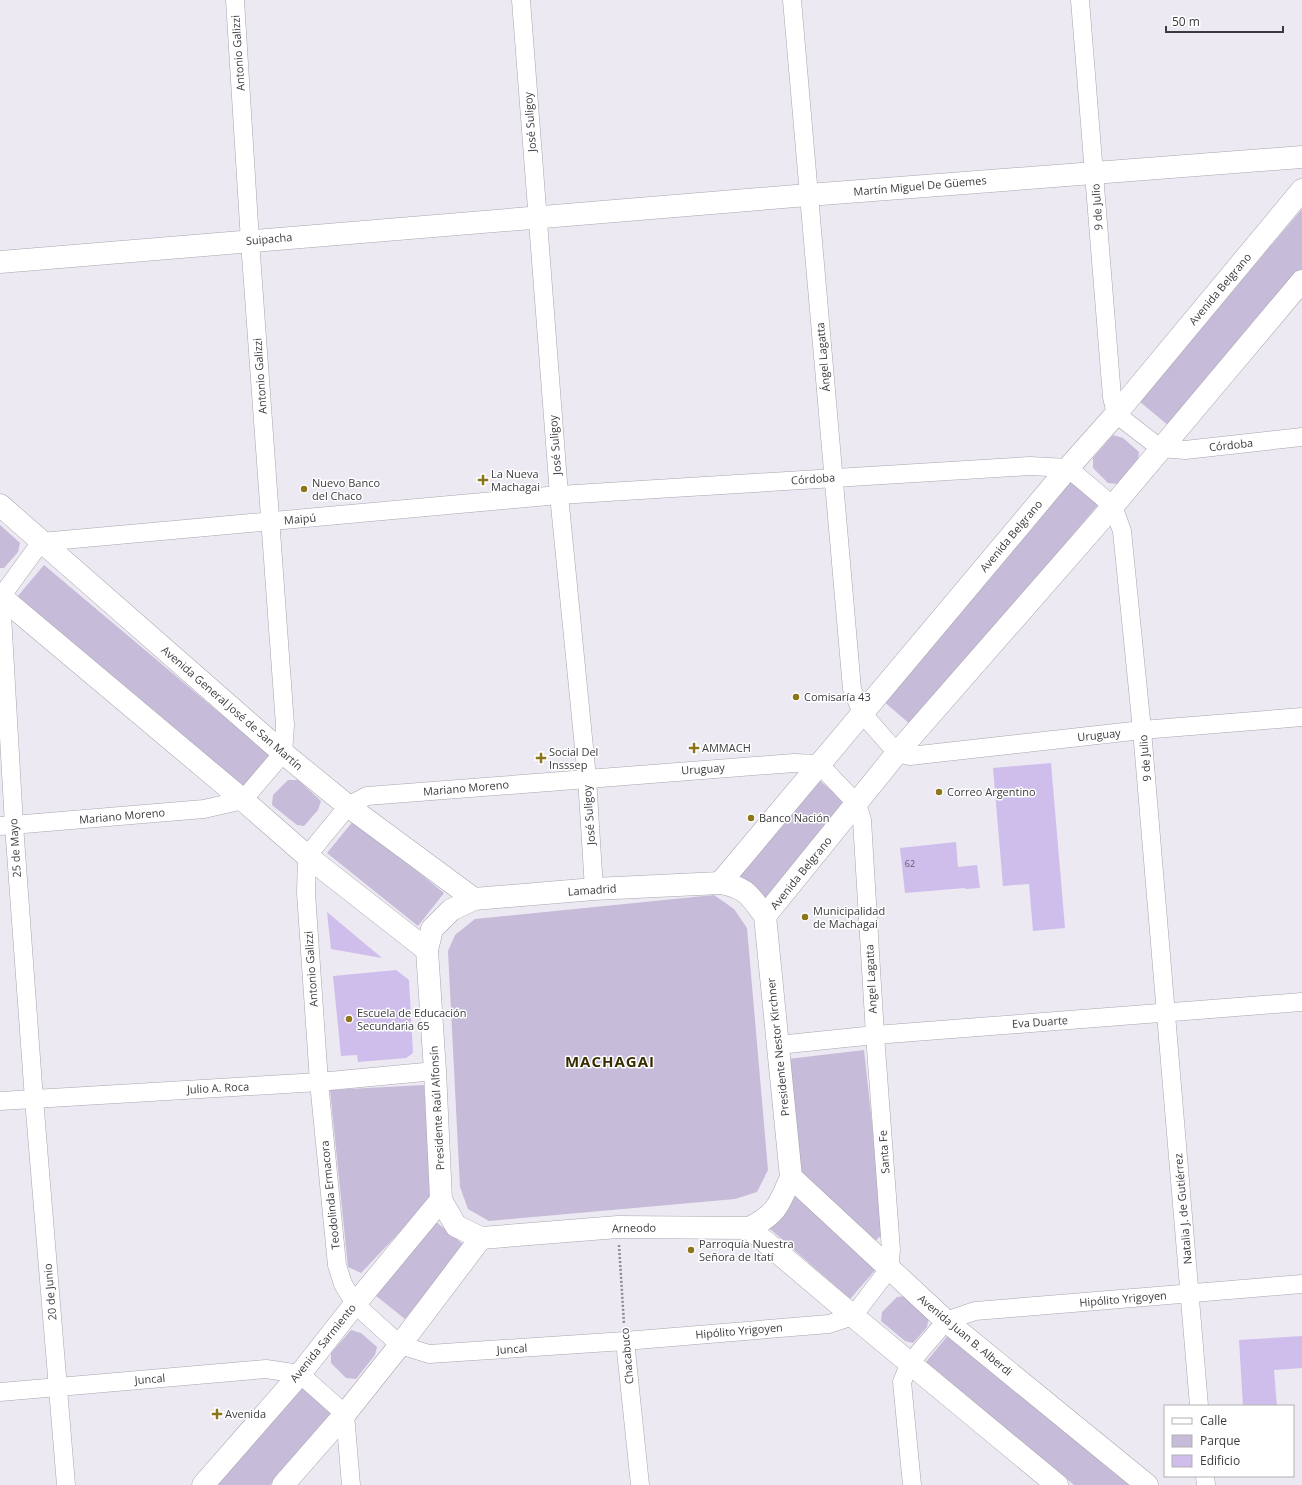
<svg xmlns="http://www.w3.org/2000/svg" width="1302" height="1485" viewBox="0 0 1302 1485" font-family="'Open Sans',sans-serif">
<style>
.green{fill:#c6bbd8}
.building{fill:#cfbeec}
.lines{fill:none;stroke-linecap:round;stroke-linejoin:round}
.minor-casing{stroke:#a8a5ae;stroke-width:19}
.tertiary-casing{stroke:#a8a5ae;stroke-width:23}
.path{stroke:#8e8c92;stroke-width:2.5;stroke-dasharray:2 2;stroke-linecap:butt}
.minor{stroke:#fff;stroke-width:18}
.tertiary{stroke:#fff;stroke-width:22}
.poi-dot{fill:#8d751a;stroke:#fff;stroke-width:1.5}
.labels{text-anchor:middle;stroke-width:3;stroke-linejoin:round;paint-order:stroke}
.number-label{font-size:9px;fill:#615c6a}
.street-label{font-size:11px;fill:#3c3b3e;stroke:#fff}
.poi-label{font-size:11px;fill:#3c3b3e;stroke:#fff;text-anchor:start}
.district-label{font-size:15px;font-weight:bold;letter-spacing:1px;fill:#372c01;stroke:#fff}
</style>
<rect width="100%" height="100%" fill="#ece9f2"/>
<g class="green">
<polygon points="1302,209 1302,269 1169,426 1139,401"/>
<polygon points="1113,435 1123,438 1139,452 1138,460 1118,484 1108,483 1093,468 1093,458"/>
<polygon points="1068,480 1098,505 911,725 882,700"/>
<polygon points="0,525 20,543 18,552 4,568 0,568"/>
<polygon points="44,565 272,757 245,789 17,597"/>
<polygon points="818,779 847,804 766,900 737,876"/>
<polygon points="288,780 298,780 321,801 318,810 304,826 297,825 272,805 273,795"/>
<polygon points="354,820 444,893 418,926 327,853"/>
<polygon points="714,895 734,909 747,928 768,1170 757,1192 735,1199 489,1221 468,1209 460,1187 448,951 455,935 475,919"/>
<polygon points="864,1050 884,1233 874,1242 800,1175 788,1059"/>
<polygon points="424,1085 432,1198 361,1273 348,1267 330,1090"/>
<polygon points="794,1196 877,1268 850,1299 768,1227"/>
<polygon points="435,1221 464,1245 405,1319 375,1295"/>
<polygon points="906,1296 929,1317 927,1327 913,1343 905,1341 881,1321 882,1312 897,1297"/>
<polygon points="351,1330 361,1333 377,1347 375,1355 356,1379 346,1378 331,1363 331,1353"/>
<polygon points="949,1334 1131,1485 1074,1485 926,1362"/>
<polygon points="301,1385 333,1412 270,1485 215,1485"/>
</g>
<g class="building">
<polygon points="1051,763 1065,928 1033,931 1029,884 1003,886 993,768"/>
<polygon points="956,842 958,867 977,865 980,888 965,889 965,888 905,893 900,848"/>
<polygon points="327,912 382,958 331,949"/>
<polygon points="396,970 409,980 413,1053 406,1058 358,1062 357,1055 341,1056 333,976"/>
<polygon points="1302,1336 1302,1368 1274,1370 1277,1406 1243,1406 1239,1340"/>
</g>
<g class="lines">
<defs>
<g id="minor">
<polyline points="521,0 559,495 587,778 594,889"/>
<polyline points="792,0 852,689 862,713 897,753 910,756 1142,730 1302,717"/>
<polyline points="1080,0 1112,397 1116,414 1160,448 1185,450 1302,437"/>
<polygon points="794,763 819,764 857,804 862,820 875,1035 891,1250 889,1269 853,1316 829,1324 625,1341 429,1354 400,1345 355,1304 343,1284 337,1265 319,1082 306,893 307,856 348,806 367,796"/>
<polyline points="0,826 204,809 243,800 283,753 285,725 250,241 235,0"/>
<polyline points="778,1045 875,1035 1302,1002"/>
<polyline points="0,1101 319,1082 435,1071"/>
<polyline points="625,1341 640,1485"/>
<polyline points="0,1392 266,1369 300,1374 345,1414 351,1485"/>
<polyline points="1205,1476 1206,1485"/>
<polyline points="66,1485 34,1099 14,825 1,597 41,542 559,495 1030,466 1068,468 1113,506 1122,531 1142,730 1199,1406"/>
<polyline points="912,1485 902,1382 910,1363 946,1321 975,1311 1302,1284"/>
</g>
<g id="tertiary">
<polyline points="0,262 808,195 1302,157"/>
<polyline points="0,505 283,753 348,806 474,899"/>
<polyline points="0,596 243,800 307,856 427,950"/>
<path d="M720,883C748,888 749,895 765,916L791,1177C779,1205 777,1214 749,1228L618,1227L481,1238L456,1226L441,1200L435,1071L427,950L432,929L451,910L474,899L594,889Z"/>
<polyline points="720,883 1068,468 1116,414 1302,190"/>
<polyline points="765,916 897,753 1113,506 1302,281"/>
<polyline points="791,1177 946,1321 1147,1485"/>
<polyline points="749,1228 853,1316 1057,1485"/>
<polyline points="203,1485 300,1374 355,1304 441,1200"/>
<polyline points="283,1485 345,1414 400,1345 481,1238"/>
</g>
</defs>
<use href="#minor" class="minor-casing"/>
<use href="#tertiary" class="tertiary-casing"/>
<polyline class="path" points="619,1245 624,1324"/>
<use href="#minor" class="minor"/>
<use href="#tertiary" class="tertiary"/>
</g>
<g class="poi-dot">
<path d="M481 474h4v4h4v4h-4v4h-4v-4h-4v-4h4z"/>
<circle cx="304" cy="489" r="4"/>
<circle cx="796" cy="697" r="4"/>
<path d="M692 742h4v4h4v4h-4v4h-4v-4h-4v-4h4z"/>
<path d="M539 752h4v4h4v4h-4v4h-4v-4h-4v-4h4z"/>
<circle cx="939" cy="792" r="4"/>
<circle cx="751" cy="818" r="4"/>
<circle cx="805" cy="917" r="4"/>
<circle cx="349" cy="1019" r="4"/>
<circle cx="691" cy="1250" r="4"/>
<path d="M215 1408h4v4h4v4h-4v4h-4v-4h-4v-4h4z"/>
</g>
<g class="labels">
<g class="number-label">
<text x="910" y="867">62</text>
</g>
<g class="street-label">
<text transform="translate(238 53) rotate(-94)" y="4">Antonio Galizzi</text>
<text transform="translate(530 122) rotate(-94)" y="4">José Suligoy</text>
<text transform="translate(920 186) rotate(-5)" y="4">Martín Miguel De Güemes</text>
<text transform="translate(1097 207) rotate(-94)" y="4">9 de Julio</text>
<text transform="translate(269 239) rotate(-5)" y="4">Suipacha</text>
<text transform="translate(1220 289) rotate(-50)" y="4">Avenida Belgrano</text>
<text transform="translate(823 357) rotate(-95)" y="4">Ángel Lagatta</text>
<text transform="translate(260 376) rotate(-94)" y="4">Antonio Galizzi</text>
<text transform="translate(555 445) rotate(-94)" y="4">José Suligoy</text>
<text transform="translate(1231 445) rotate(-6)" y="4">Córdoba</text>
<text transform="translate(813 479) rotate(-4)" y="4">Córdoba</text>
<text transform="translate(300 519) rotate(-5)" y="4">Maipú</text>
<text transform="translate(1011 536) rotate(-50)" y="4">Avenida Belgrano</text>
<text transform="translate(232 708) rotate(41)" y="4">Avenida General José de San Martín</text>
<text transform="translate(1099 735) rotate(-6)" y="4">Uruguay</text>
<text transform="translate(1145 758) rotate(-95)" y="4">9 de Julio</text>
<text transform="translate(703 769) rotate(-4)" y="4">Uruguay</text>
<text transform="translate(466 788) rotate(-5)" y="4">Mariano Moreno</text>
<text transform="translate(589 815) rotate(-94)" y="4">José Suligoy</text>
<text transform="translate(122 816) rotate(-5)" y="4">Mariano Moreno</text>
<text transform="translate(15 848) rotate(-94)" y="4">25 de Mayo</text>
<text transform="translate(801 873) rotate(-51)" y="4">Avenida Belgrano</text>
<text transform="translate(592 890) rotate(-4)" y="4">Lamadrid</text>
<text transform="translate(311 969) rotate(-94)" y="4">Antonio Galizzi</text>
<text transform="translate(871 979) rotate(-93)" y="4">Angel Lagatta</text>
<text transform="translate(1040 1022) rotate(-4)" y="4">Eva Duarte</text>
<text transform="translate(778 1047) rotate(-96)" y="4">Presidente Nestor Kirchner</text>
<text transform="translate(218 1088) rotate(-3)" y="4">Julio A. Roca</text>
<text transform="translate(437 1108) rotate(-93)" y="4">Presidente Raúl Alfonsín</text>
<text transform="translate(884 1152) rotate(-94)" y="4">Santa Fe</text>
<text transform="translate(330 1195) rotate(-96)" y="4">Teodolinda Ermacora</text>
<text transform="translate(1183 1209) rotate(-95)" y="4">Natalia J. de Gutiérrez</text>
<text transform="translate(634 1228) rotate(-1)" y="4">Arneodo</text>
<text transform="translate(50 1292) rotate(-95)" y="4">20 de Junio</text>
<text transform="translate(1123 1299) rotate(-5)" y="4">Hipólito Yrigoyen</text>
<text transform="translate(739 1331) rotate(-5)" y="4">Hipólito Yrigoyen</text>
<text transform="translate(965 1335) rotate(40)" y="4">Avenida Juan B. Alberdi</text>
<text transform="translate(323 1343) rotate(-51)" y="4">Avenida Sarmiento</text>
<text transform="translate(512 1349) rotate(-4)" y="4">Juncal</text>
<text transform="translate(627 1356) rotate(-95)" y="4">Chacabuco</text>
<text transform="translate(150 1379) rotate(-5)" y="4">Juncal</text>
</g>
<g class="poi-label">
<text x="491" y="478">La Nueva<tspan x="491" dy="13">Machagai</tspan></text>
<text x="312" y="487">Nuevo Banco<tspan x="312" dy="13">del Chaco</tspan></text>
<text x="804" y="701">Comisaría 43</text>
<text x="702" y="752">AMMACH</text>
<text x="549" y="756">Social Del<tspan x="549" dy="13">Insssep</tspan></text>
<text x="947" y="796">Correo Argentino</text>
<text x="759" y="822">Banco Nación</text>
<text x="813" y="915">Municipalidad<tspan x="813" dy="13">de Machagai</tspan></text>
<text x="357" y="1017">Escuela de Educación<tspan x="357" dy="13">Secundaria 65</tspan></text>
<text x="699" y="1248">Parroquía Nuestra<tspan x="699" dy="13">Señora de Itatí</tspan></text>
<text x="225" y="1418">Avenida</text>
</g>
<g class="district-label">
<text x="610" y="1067">MACHAGAI</text>
</g>
</g>
<rect x="1164" y="1405" width="130" height="72" fill="#ffffff" stroke="#b1b1b2"/>
<rect x="1172" y="1418" width="20" height="6" fill="#ffffff" stroke="#b1b1b2"/>
<text x="1200" y="1425" font-size="12" fill="#3c3b3e">Calle</text>
<rect x="1172" y="1435" width="20" height="12" fill="#c6bbd8" stroke="#b1b1b2"/>
<text x="1200" y="1445" font-size="12" fill="#3c3b3e">Parque</text>
<rect x="1172" y="1455" width="20" height="12" fill="#cfbeec" stroke="#b1b1b2"/>
<text x="1200" y="1465" font-size="12" fill="#3c3b3e">Edificio</text>
<path d="M1166 26v6h117v-6" fill="none" stroke="#3c3b3e" stroke-width="2"/>
<text x="1172" y="26" font-size="12" fill="#3c3b3e" stroke="#ffffff" stroke-width="3" paint-order="stroke">50 m</text>
</svg>
